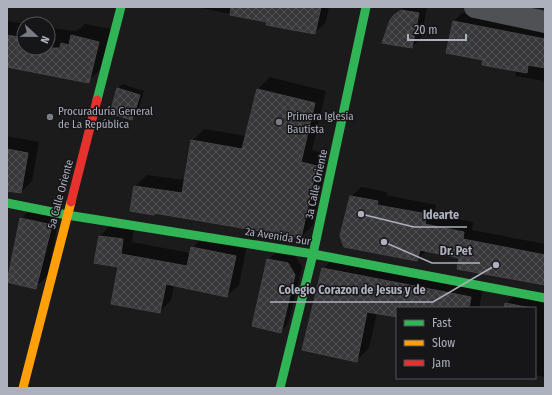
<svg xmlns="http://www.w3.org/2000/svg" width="552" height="395" viewBox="0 0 552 395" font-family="'Fira Sans Condensed',sans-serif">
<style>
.shadow{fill:#0007}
.building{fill:url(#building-cross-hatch);stroke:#444548}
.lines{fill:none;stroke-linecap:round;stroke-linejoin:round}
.street{stroke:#4f5155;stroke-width:22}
.fast{stroke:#30b455;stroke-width:9}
.slow{stroke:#ff9f0a;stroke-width:9}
.jam{stroke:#e5322d;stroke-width:9}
.poi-dot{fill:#7a7c85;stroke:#161518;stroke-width:1.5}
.labels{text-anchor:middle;stroke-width:3;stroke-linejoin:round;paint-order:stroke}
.poi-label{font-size:11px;fill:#adb0bd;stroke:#161518;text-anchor:start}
.street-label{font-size:11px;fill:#adb0bd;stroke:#161518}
.leader{fill:none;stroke:#adb0bd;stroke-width:1.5}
.callout-dot{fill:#adb0bd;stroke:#161518;stroke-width:1.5}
.callout-label{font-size:12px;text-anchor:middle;font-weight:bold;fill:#adb0bd;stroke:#161518;stroke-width:3;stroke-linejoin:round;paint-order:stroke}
</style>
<defs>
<pattern id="building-cross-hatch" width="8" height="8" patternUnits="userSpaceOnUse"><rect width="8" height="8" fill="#38383a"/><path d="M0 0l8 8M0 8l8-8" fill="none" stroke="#525255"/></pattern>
</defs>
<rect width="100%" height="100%" fill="#1b1b1c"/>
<g class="shadow">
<polygon points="195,7 329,7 326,22 315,33 268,21"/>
<polygon points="403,7 427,7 421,38 412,47 395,16"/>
<polygon points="462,13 545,29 545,81 515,76 516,70 484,59 453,22"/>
<polygon points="7,21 26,24 24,24 24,48 48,48 48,28 77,31 85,24 111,29 101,69 88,81 7,66"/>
<polygon points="270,77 326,91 312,150 328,155 313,225 301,237 135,186 147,175 185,180 192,141 204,129 246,136 258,89"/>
<polygon points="122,84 144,91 137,114 132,119 118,89"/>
<polygon points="7,136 39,142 32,181 21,192 7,190"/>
<polygon points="361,187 387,192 386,195 436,205 434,215 473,222 472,230 545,244 545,284 460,257 426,251 417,260 351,197"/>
<polygon points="34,206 60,212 48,275 35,288 21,219"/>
<polygon points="111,225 134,228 132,242 190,253 192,248 203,236 247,245 239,285 227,296 174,285 171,300 160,312 119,266 95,262 100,236"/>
<polygon points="275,253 295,256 302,267 288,324 280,332 268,260"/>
<polygon points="336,256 484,284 479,308 397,308 397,316 377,313 369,348 356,361 323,269"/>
<polygon points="516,294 545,300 545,377 535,375 535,308 505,308 506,304"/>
</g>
<g class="building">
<polygon points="231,7 321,7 315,34 266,25 267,22 230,15"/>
<polygon points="401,10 419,13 412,48 382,43 390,20 394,15"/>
<polygon points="453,21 545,39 545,68 528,65 527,73 482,65 483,60 446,53"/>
<polygon points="7,35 24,38 24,48 60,48 61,43 69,45 71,35 99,42 89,83 7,67"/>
<polygon points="117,88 140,95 132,120 110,113"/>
<polygon points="257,89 315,103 301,162 317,166 301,238 154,213 154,215 130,211 134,186 182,193 191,140 242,149"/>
<polygon points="7,149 28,153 21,193 7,191"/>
<polygon points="350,196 378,201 377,205 427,214 425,224 464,232 463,239 545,255 545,285 457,269 459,258 420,250 417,261 344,247 340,236"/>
<polygon points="20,218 48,224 51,229 36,289 7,282"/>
<polygon points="99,236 123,239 121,254 187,266 191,247 236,256 227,297 166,284 160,313 111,304 118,267 94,263"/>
<polygon points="267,259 288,263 295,275 281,333 252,326"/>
<polygon points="322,268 471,297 469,308 397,308 397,317 367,312 357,362 302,350"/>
<polygon points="505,303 531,308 504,308"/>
</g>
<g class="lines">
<polyline class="street" points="475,7 545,22"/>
<g class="fast">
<polyline points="97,100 121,7"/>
<polyline points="7,203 67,215 313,254 545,298"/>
<polyline points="280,388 313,254 366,7"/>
</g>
<polyline class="slow" points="23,388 71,202"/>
<polyline class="jam" points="71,202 97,100"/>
</g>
<g class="poi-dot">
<circle cx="50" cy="117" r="4"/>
<circle cx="279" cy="122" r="4"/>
</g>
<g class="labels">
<g class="poi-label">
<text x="58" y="115">Procuraduría General<tspan x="58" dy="13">de La República</tspan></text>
<text x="287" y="120">Primera Iglesia<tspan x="287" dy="13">Bautista</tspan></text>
</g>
<g class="street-label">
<text transform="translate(316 184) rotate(-78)" y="4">3a Calle Oriente</text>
<text transform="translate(60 194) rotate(-75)" y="4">5a Calle Oriente</text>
<text transform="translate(278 236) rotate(9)" y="4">2a Avenida Sur</text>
</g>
</g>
<path class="leader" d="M361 214L414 227H467M384 242L432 263H480M496 265L433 302H270"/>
<g class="callout-dot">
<circle cx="361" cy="214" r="4"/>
<circle cx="384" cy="242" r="4"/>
<circle cx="496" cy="265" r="4"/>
</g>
<g class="callout-label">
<text x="441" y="219">Idearte</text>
<text x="456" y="255">Dr. Pet</text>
<text x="352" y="294">Colegio Corazon de Jesus y de</text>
</g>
<rect width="552" height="395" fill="none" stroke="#adb0bd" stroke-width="16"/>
<rect x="396" y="307" width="140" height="72" fill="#161518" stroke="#52535a"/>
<rect x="404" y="320" width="20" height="6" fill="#30b455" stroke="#52535a"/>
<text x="432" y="327" font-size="12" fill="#adb0bd">Fast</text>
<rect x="404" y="340" width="20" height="6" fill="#ff9f0a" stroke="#52535a"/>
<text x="432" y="347" font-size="12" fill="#adb0bd">Slow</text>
<rect x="404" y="360" width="20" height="6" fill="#e5322d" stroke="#52535a"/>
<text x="432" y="367" font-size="12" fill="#adb0bd">Jam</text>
<g transform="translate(36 36) rotate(112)"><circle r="19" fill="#161518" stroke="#52535a"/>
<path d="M0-3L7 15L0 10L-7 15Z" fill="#7a7c85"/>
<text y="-6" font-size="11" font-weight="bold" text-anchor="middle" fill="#adb0bd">N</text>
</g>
<path d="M408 34v6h58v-6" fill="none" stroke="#adb0bd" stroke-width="2"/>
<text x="414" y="34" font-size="12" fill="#adb0bd" stroke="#161518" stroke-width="3" paint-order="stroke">20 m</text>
</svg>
